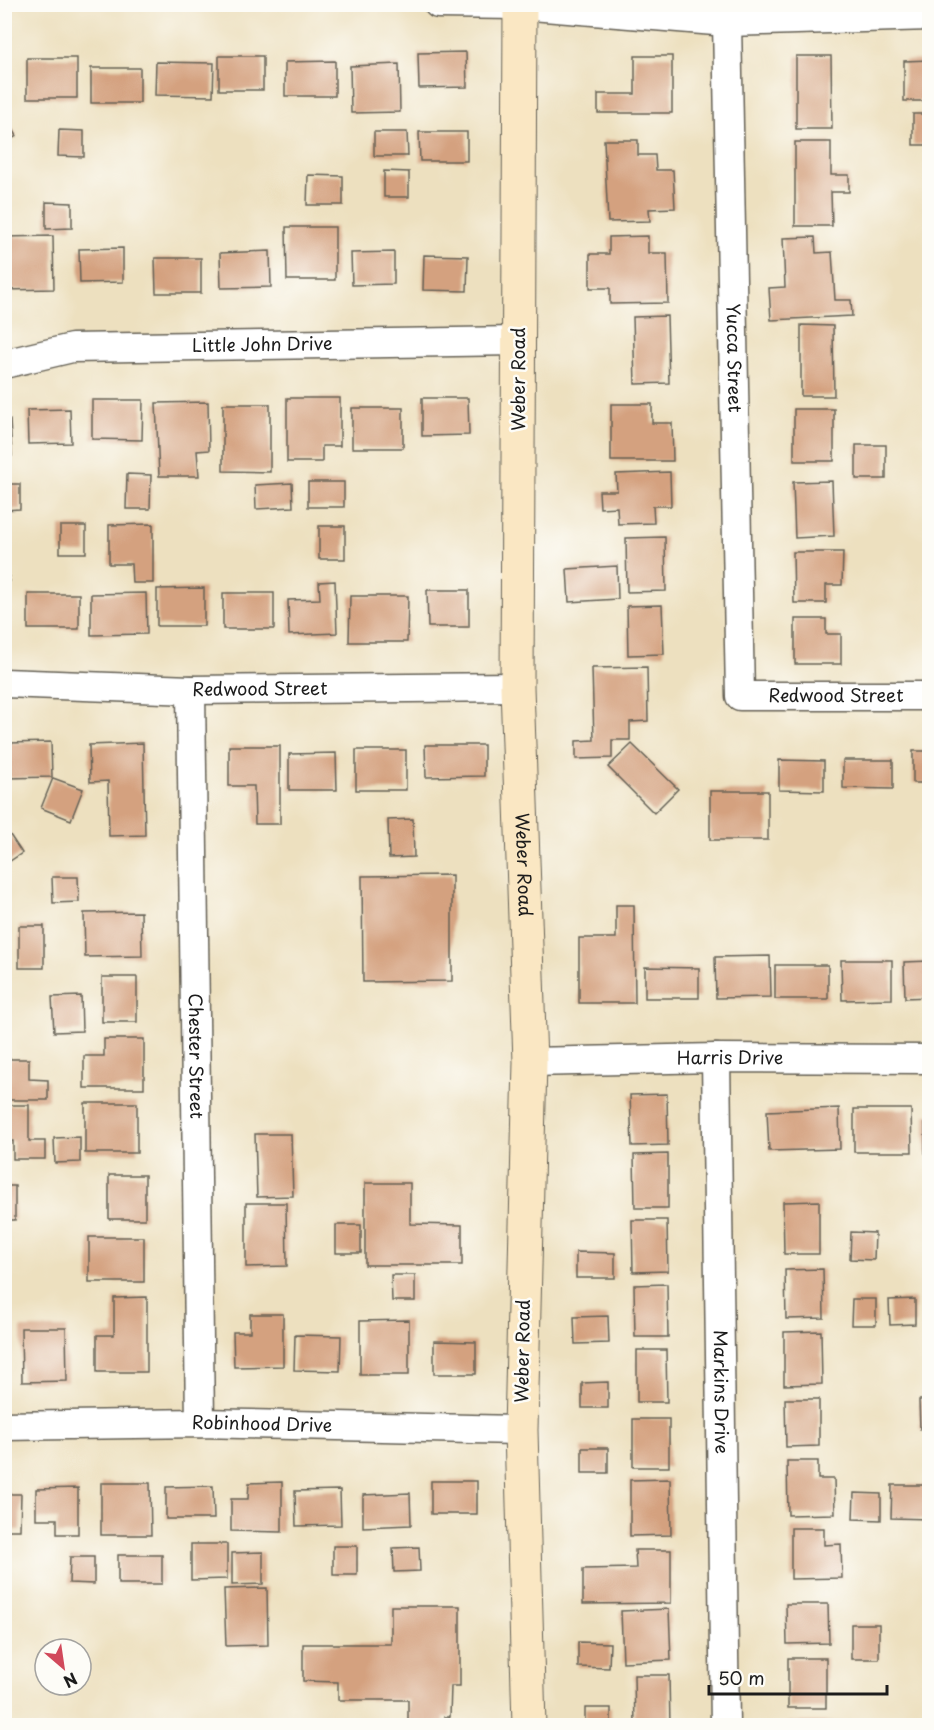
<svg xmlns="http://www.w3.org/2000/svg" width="934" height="1730" viewBox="0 0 934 1730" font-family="'Playpen Sans',sans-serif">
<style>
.building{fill:#d4a17f}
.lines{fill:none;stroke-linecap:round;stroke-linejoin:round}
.street-casing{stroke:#656155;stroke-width:31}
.secondary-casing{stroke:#656155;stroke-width:35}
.street{stroke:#fff;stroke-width:28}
.secondary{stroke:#fae7c3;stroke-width:33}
.labels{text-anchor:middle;stroke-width:5;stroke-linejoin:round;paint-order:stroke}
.street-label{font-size:18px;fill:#1c1c1c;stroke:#fdfcf7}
</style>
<rect width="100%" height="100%" fill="#fdfcf7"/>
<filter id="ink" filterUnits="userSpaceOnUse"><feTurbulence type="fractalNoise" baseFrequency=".0167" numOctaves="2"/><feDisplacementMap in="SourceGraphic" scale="12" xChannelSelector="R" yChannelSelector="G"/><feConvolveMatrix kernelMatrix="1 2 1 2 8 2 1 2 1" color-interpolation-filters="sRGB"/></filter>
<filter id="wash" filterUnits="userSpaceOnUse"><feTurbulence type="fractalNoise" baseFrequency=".008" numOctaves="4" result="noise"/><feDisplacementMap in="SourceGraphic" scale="24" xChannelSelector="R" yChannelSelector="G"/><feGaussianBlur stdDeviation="1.35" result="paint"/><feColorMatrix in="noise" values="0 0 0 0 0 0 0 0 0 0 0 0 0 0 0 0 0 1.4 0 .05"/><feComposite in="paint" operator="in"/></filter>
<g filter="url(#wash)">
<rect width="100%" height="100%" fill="#ede0bf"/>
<g id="blocks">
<g class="building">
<polygon points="466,52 467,87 419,88 418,53"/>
<rect x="219" y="56" width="44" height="34"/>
<polygon points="635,56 672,56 672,113 598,113 598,94 635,94"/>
<polygon points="796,56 831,56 832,129 796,129"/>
<rect x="27" y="58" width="50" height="40"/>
<polygon points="930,60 930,101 904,101 904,61"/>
<polygon points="335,61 335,96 285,96 285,62"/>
<polygon points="156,62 214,63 213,96 155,95"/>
<polygon points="399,64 400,112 351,113 350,66"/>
<rect x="91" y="68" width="49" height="35"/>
<polygon points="4,114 17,136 4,143"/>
<rect x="913" y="114" width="17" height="31"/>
<polygon points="59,130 84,131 84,157 58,156"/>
<polygon points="374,132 407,132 408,156 374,156"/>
<polygon points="419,132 467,132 467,161 420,161"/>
<polygon points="604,140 638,140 638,155 655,155 656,170 673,170 675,208 649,209 650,221 608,222"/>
<polygon points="795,142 831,142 831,175 849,175 849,192 831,192 832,226 795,226"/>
<polygon points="384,171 409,172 409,197 384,197"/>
<polygon points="308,175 343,176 343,205 307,205"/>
<polygon points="46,202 72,203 72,228 46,229"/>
<polygon points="286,227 335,227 335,280 287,280"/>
<polygon points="53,236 54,289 5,290 4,237"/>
<polygon points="648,236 648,253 667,253 668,303 610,304 610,288 590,288 590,254 609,254 609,237"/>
<polygon points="815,237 816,253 832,252 835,300 851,300 852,316 771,320 769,288 785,287 783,238"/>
<polygon points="123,248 123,282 80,283 79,249"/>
<polygon points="270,251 271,287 221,288 220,253"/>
<polygon points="394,252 394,284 352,285 351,253"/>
<polygon points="424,255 468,256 467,291 423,290"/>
<polygon points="155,258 201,258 201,293 156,293"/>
<polygon points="667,316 669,383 635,384 633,317"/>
<polygon points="801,325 833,326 834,396 801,396"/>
<polygon points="287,398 340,398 340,446 322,446 322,462 287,462"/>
<polygon points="422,398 468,398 469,435 422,436"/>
<polygon points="92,400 143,400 142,440 92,439"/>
<polygon points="208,402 209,450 197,451 199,476 159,476 156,403"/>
<polygon points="223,404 270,404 270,472 223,471"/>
<polygon points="611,404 652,404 652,423 672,423 673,461 611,461"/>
<rect x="352" y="408" width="51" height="40"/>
<polygon points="70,409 71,443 28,444 27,410"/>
<rect x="794" y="409" width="40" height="52"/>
<polygon points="4,420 10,420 12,456 4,456"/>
<rect x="856" y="445" width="30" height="34"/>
<polygon points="670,472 671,506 653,506 654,523 618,524 617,507 600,508 599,491 617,491 616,474"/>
<polygon points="127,474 151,475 150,509 126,509"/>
<polygon points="832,481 834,536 795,538 793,482"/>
<rect x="308" y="482" width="36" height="25"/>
<polygon points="292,483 293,507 256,509 255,485"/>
<polygon points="4,484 20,484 20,509 4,510"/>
<polygon points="153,524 153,583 132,583 131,564 109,564 109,525"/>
<rect x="60" y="526" width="26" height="27"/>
<rect x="319" y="526" width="26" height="33"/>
<polygon points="665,537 666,591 627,592 626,538"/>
<polygon points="793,552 843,552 842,585 826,585 826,603 794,603"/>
<polygon points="617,566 618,599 569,602 567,569"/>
<rect x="4" y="571" width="5" height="52"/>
<polygon points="335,581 337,633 289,635 288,600 320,599 319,582"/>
<polygon points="204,588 204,626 157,626 157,589"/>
<polygon points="427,590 469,590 469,627 428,627"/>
<polygon points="146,593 147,634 91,635 91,594"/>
<rect x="223" y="593" width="51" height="36"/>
<rect x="28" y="594" width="51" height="35"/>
<polygon points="350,596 408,596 407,642 349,642"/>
<polygon points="662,605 664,654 628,655 627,606"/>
<polygon points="795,619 826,619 826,634 841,634 841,664 795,664"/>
<polygon points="647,667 648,721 630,722 630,740 612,740 612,758 576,759 576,741 594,740 592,668"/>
<polygon points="51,742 52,777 8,778 8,743"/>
<polygon points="143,743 145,835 109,836 108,781 90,782 89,745"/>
<polygon points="632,744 678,789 654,813 608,767"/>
<polygon points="425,745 484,745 484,776 426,777"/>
<polygon points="229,746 280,746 280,824 255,824 254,786 229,786"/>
<rect x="356" y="750" width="50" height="40"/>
<rect x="913" y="751" width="17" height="32"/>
<polygon points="336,753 337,790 289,790 289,754"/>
<polygon points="779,760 824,761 824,791 779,790"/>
<polygon points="843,760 893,760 893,789 843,788"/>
<polygon points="53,778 83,789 71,820 41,808"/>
<rect x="710" y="791" width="58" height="49"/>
<polygon points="413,819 414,857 389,858 388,820"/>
<polygon points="8,832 22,853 4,865 4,834"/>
<polygon points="452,875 452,981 363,982 362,876"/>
<polygon points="52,877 78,877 79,902 53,903"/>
<polygon points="616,905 634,905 635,1003 579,1003 579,938 616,938"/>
<polygon points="141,912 142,956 85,957 84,913"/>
<rect x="19" y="926" width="25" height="42"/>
<polygon points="770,956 771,997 716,998 715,957"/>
<polygon points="841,960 892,960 892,999 842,1000"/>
<polygon points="930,961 930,997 905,998 904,962"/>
<rect x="775" y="965" width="53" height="34"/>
<polygon points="645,967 699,968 699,998 645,998"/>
<rect x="102" y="977" width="35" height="45"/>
<polygon points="81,996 82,1031 54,1032 52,997"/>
<polygon points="104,1039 144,1039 144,1088 84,1088 84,1056 104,1056"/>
<polygon points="5,1059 29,1059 29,1079 48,1080 48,1100 5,1100"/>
<polygon points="667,1094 668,1145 632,1146 630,1095"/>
<rect x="85" y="1103" width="52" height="50"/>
<polygon points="4,1105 29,1105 29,1141 45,1141 45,1159 13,1159 13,1141 4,1141"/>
<polygon points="839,1108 840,1149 769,1151 767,1111"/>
<polygon points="854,1109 911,1109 912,1152 854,1152"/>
<rect x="925" y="1114" width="5" height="39"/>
<polygon points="255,1134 291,1134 293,1196 257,1197"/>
<polygon points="80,1137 80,1162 55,1163 54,1138"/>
<polygon points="668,1154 668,1208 635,1208 634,1155"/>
<rect x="109" y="1175" width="36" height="44"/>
<polygon points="365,1183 410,1183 410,1224 462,1225 462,1265 365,1265"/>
<rect x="4" y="1186" width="11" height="34"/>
<polygon points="819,1201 819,1254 784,1254 783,1202"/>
<polygon points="246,1203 286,1203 287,1266 246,1267"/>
<polygon points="632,1220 667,1220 668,1271 633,1272"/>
<rect x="336" y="1225" width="25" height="28"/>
<polygon points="851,1232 875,1233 874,1260 850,1259"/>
<rect x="89" y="1237" width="55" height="45"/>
<polygon points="576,1252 615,1253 615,1278 576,1278"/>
<polygon points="823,1269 824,1318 786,1319 785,1270"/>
<polygon points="391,1275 415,1275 415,1301 392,1301"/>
<polygon points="667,1284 668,1337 635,1337 634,1285"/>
<polygon points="147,1297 147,1372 97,1372 97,1335 114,1335 114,1298"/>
<polygon points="852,1299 876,1299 876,1325 851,1325"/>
<polygon points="915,1299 915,1324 890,1325 889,1300"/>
<polygon points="250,1314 283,1314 283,1366 234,1367 233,1332 250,1332"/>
<polygon points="608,1316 609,1343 575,1344 574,1317"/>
<polygon points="409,1320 409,1375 360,1375 360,1321"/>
<polygon points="21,1328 66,1328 67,1381 22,1382"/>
<polygon points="821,1331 822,1384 784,1385 784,1332"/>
<polygon points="295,1335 341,1336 340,1371 294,1370"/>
<polygon points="434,1341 476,1342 476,1374 434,1374"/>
<polygon points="637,1350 666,1350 667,1402 637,1402"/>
<polygon points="608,1382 608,1408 582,1408 582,1383"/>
<polygon points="785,1399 819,1399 819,1446 786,1447"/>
<polygon points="919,1400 930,1400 930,1429 920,1429"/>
<rect x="633" y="1419" width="36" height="48"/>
<rect x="582" y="1448" width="26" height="25"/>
<polygon points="787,1461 818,1461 818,1479 834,1479 835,1514 788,1515"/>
<polygon points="670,1479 671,1535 630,1536 630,1480"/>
<rect x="431" y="1481" width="46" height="33"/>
<polygon points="282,1482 282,1532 231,1531 231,1499 248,1499 249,1483"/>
<polygon points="101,1483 150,1483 151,1535 101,1535"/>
<polygon points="892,1485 930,1485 930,1519 891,1518"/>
<polygon points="213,1486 214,1519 166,1519 166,1487"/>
<polygon points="78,1488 78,1534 57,1534 57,1519 36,1519 36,1489"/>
<polygon points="340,1490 341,1525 296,1526 295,1491"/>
<polygon points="410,1493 411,1525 363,1527 363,1495"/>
<polygon points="854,1493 881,1494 881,1520 853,1519"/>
<polygon points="4,1494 21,1494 20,1530 4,1530"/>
<polygon points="791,1528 824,1528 824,1545 841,1544 842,1578 791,1579"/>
<polygon points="191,1544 227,1544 227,1579 191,1580"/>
<rect x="333" y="1546" width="24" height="29"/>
<polygon points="419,1547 420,1571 394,1572 393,1548"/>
<polygon points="635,1550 671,1550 671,1603 583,1604 583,1569 636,1568"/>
<polygon points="263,1552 263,1584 232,1585 232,1553"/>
<rect x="118" y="1555" width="44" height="29"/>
<polygon points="70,1557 94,1557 94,1584 69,1583"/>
<polygon points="267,1588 268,1645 226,1646 224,1589"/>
<polygon points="786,1604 828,1604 829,1643 787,1644"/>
<polygon points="391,1606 460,1606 460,1686 451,1686 450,1717 444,1717 444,1726 408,1726 408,1700 338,1700 338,1682 303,1681 303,1644 391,1644"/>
<polygon points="669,1609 671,1660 623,1662 621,1611"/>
<rect x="851" y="1624" width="28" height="35"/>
<polygon points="578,1642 610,1643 609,1668 578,1667"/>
<rect x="788" y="1658" width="38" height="50"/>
<polygon points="634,1675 669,1675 670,1726 635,1726"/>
<rect x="585" y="1708" width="26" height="18"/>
<rect x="787" y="1722" width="63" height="4"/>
</g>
</g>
</g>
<g filter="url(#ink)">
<use href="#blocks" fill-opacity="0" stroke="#656155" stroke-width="1.5"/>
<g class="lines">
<defs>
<g id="street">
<polyline points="438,4 520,5 727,22 930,16"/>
<path id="s1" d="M727,22L740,696H930"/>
<path id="s2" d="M4,364L72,348L519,341"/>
<path id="s3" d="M4,683L191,690L517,687"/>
<path id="s4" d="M191,690L200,1423"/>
<path id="s5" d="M716,1058L725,1726"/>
<path id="s6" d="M530,1062L716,1058L930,1059"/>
<path id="s7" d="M4,1426L200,1423L521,1430"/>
</g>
<g id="secondary">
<path id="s8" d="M520,4L517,687L530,1062L521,1430L529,1726"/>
</g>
</defs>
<use href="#street" class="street-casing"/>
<use href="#secondary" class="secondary-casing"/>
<use href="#street" class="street"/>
<use href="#secondary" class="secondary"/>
</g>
</g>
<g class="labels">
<g class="street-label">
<text dy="6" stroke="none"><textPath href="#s2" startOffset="260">Little John Drive</textPath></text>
<text dy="6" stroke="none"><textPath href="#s1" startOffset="336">Yucca Street</textPath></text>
<text transform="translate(519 379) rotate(-90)" y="6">Weber Road</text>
<text dy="6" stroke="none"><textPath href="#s3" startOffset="256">Redwood Street</textPath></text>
<text dy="6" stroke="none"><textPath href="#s1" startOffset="770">Redwood Street</textPath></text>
<text dy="6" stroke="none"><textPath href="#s8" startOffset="861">Weber Road</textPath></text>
<text dy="6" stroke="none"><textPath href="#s4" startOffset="366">Chester Street</textPath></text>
<text dy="6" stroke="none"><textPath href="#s6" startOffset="200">Harris Drive</textPath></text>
<text transform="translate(523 1351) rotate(-89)" y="6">Weber Road</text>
<text dy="6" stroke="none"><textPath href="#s5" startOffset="334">Markins Drive</textPath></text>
<text dy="6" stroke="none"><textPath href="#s7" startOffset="258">Robinhood Drive</textPath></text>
</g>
</g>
<rect width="934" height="1730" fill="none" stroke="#fdfcf7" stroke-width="24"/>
<g transform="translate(63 1667) rotate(151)"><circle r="28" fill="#fdfcf7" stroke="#a3a29f" stroke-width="1.5"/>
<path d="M0-4.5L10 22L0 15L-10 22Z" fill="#d1495b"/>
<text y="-9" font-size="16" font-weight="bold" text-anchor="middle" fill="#1c1c1c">N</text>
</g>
<path d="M709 1685v9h178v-9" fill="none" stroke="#1c1c1c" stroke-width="3"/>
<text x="718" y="1685" font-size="18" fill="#1c1c1c" stroke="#fdfcf7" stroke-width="4.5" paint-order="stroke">50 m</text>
</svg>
